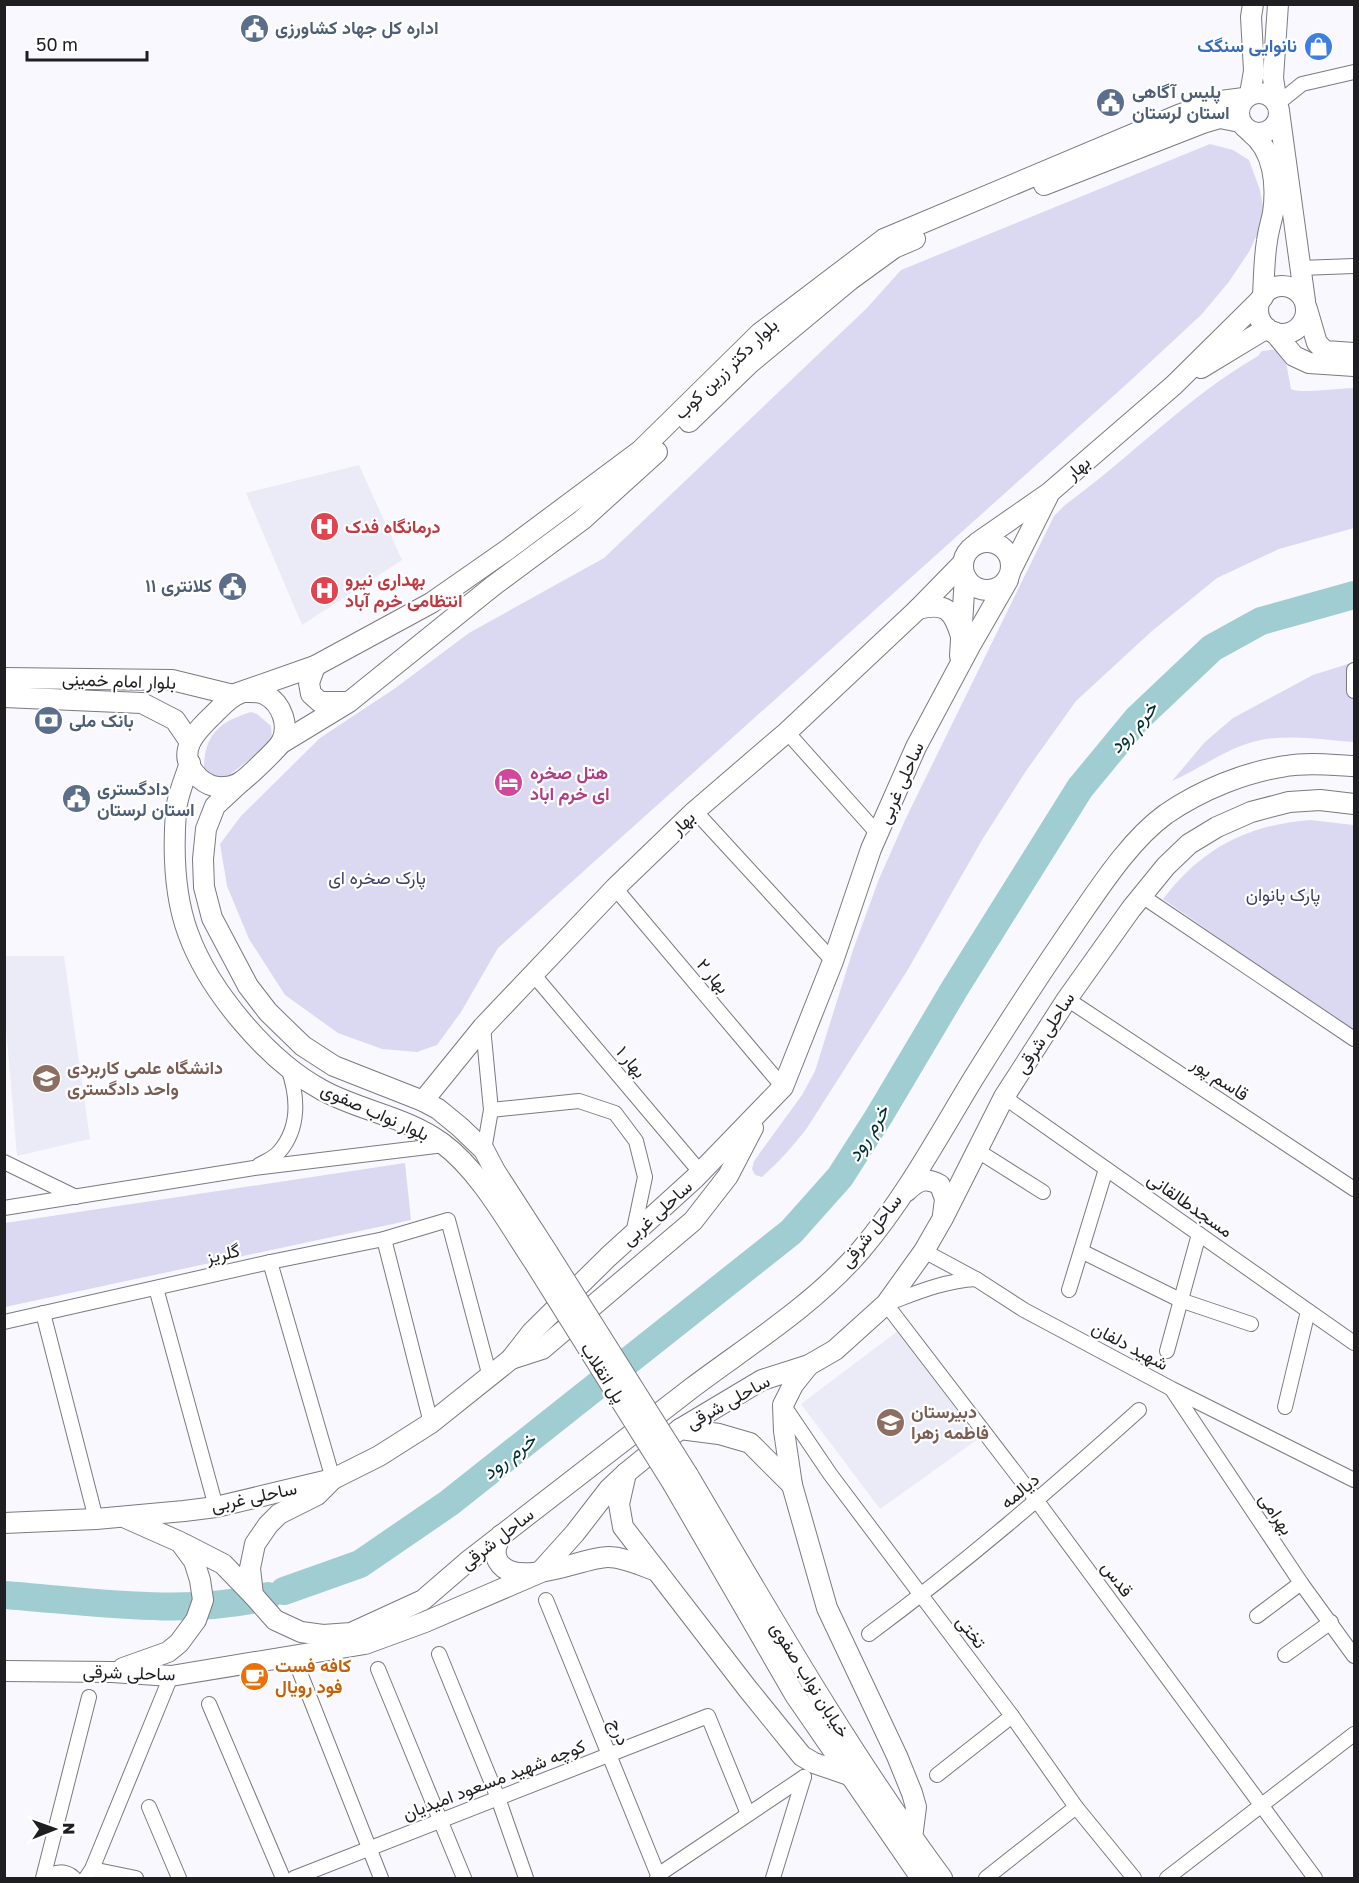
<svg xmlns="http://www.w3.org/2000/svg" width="1359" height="1883" viewBox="0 0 1359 1883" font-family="'Golos Text',Vazirmatn,sans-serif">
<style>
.built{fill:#ebebf8}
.green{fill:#dbd9f1}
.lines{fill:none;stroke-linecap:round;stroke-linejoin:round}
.river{stroke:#9fcdd1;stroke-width:28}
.street-casing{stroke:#7a7a80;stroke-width:16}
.secondary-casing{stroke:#7a7a80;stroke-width:22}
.street{stroke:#fff;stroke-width:14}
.secondary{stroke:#fff;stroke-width:20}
.secondary-bridge-casing{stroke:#7a7a80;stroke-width:22;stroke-linecap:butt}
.secondary-bridge{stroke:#fff;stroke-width:20}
.labels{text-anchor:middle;stroke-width:4.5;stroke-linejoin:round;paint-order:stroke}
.service-label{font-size:18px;font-weight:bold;fill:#4e5e75;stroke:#fff;text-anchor:start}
.shop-label{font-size:18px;font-weight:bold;fill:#366cbe;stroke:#fff;text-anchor:end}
.street-label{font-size:18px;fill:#1f1f22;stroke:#fff}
.health-label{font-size:18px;font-weight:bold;fill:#be3a42;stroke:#fff;text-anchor:start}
.hotel-label{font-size:18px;font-weight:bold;fill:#b23c85;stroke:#fff;text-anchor:start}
.park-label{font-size:18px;fill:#423c6b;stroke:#fff}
.education-label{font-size:18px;font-weight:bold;fill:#785e54;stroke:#fff;text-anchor:start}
.food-label{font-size:18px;font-weight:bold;fill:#c56008;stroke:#fff;text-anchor:start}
.water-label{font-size:20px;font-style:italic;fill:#003033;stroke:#fff}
</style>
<rect width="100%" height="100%" fill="#f9f8ff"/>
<g class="built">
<polygon points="359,465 402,560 302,625 246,493"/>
<polygon points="5,956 64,956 90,1139 17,1156 5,1016"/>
<polygon points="899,1330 978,1439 880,1509 801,1404"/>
</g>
<g class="green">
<polygon points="1210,144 1233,150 1249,160 1260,190 1265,217 1249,252 1228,283 1201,315 1130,381 498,948 461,1012 437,1045 417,1052 382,1049 338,1033 285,995 249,939 227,886 220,844 241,816 320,738 394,689 469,633 604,558 867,308 901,270"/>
<path d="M1277,349L1285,357L1291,389C1300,394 1341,388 1354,388V528L1279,549L1217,578L1152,631L1076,701L1026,771L982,840L907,971L807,1128C793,1146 779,1162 762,1177L755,1175L752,1169L754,1161L802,1095L815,1071L853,950L879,879L906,818L1054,516L1065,505C1131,457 1187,397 1258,356L1262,351Z"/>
<path d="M1354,662V742C1324,740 1291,734 1261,740C1229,746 1202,768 1172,781L1205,742L1233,718L1313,675Z"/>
<path d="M251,712L257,714L271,726L272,738L254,756L224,779L204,772C203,736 218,722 251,712Z"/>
<path d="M1310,820L1354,825V1032L1163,899C1202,848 1247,825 1310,820Z"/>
<polygon points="405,1163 411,1220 5,1307 5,1223"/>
</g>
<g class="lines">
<g class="river">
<polyline points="284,1591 360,1564 449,1503 791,1232 840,1177 879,1116 955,988 1080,788 1137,719 1212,648 1261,621 1354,595"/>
<path d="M4,1595C86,1601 189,1617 268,1596"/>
</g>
<defs>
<g id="street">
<polyline points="1277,104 1302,84 1354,72"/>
<polyline points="1300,268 1354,266"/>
<polyline points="1354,670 1354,691"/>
<polyline points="787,732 878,834"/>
<polyline points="695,811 833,961"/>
<polyline points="615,888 783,1087"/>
<polyline points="1142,896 1354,1039"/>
<polyline points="533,974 701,1173"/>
<polyline points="1067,999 1354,1189"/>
<polyline points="483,1027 491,1110 484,1150"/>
<polyline points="1004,1097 1354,1343"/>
<polyline points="491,1110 579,1101 615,1113 636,1141 645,1177 633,1234"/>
<polyline points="978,1151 1043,1192"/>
<polyline points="4,1162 76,1197"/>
<path d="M259,1165C266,1161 274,1158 279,1152C300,1128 298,1096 288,1068"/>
<polyline points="4,1208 254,1168 444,1145"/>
<polyline points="384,1239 431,1423"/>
<polyline points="924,1251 976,1279 1024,1310 1172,1389 1354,1480"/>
<polyline points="1081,1251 1180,1300 1251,1324"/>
<polyline points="270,1262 333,1479"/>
<path d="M976,1279C943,1281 916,1293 886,1304L1037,1501L1315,1878"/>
<polyline points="156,1288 216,1507"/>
<polyline points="1069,1290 1106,1169"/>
<polyline points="43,1313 96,1519"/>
<polyline points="4,1322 270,1262 384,1239 448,1220 490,1377"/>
<polyline points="1167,1351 1199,1234"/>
<polyline points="1173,1391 1301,1583 1354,1656"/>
<polyline points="784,1406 830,1474 1012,1716 1076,1807 1134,1878"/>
<polyline points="1285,1407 1308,1311"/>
<polyline points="546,1600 658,1875 657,1878"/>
<polyline points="1257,1616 1301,1583"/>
<path d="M869,1634C964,1564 1052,1488 1139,1410"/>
<polyline points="439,1654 498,1798 526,1878"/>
<polyline points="293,1655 381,1878"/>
<polyline points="1285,1655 1331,1622"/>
<polyline points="378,1669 464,1878"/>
<polyline points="209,1704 283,1878"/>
<polyline points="937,1775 1012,1716"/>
<polyline points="149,1807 179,1878"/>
<polyline points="92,1869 136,1878"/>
<polyline points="658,1875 804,1777"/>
<polyline points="43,1878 89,1697"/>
<path d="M46,1878C55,1871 65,1870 74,1878"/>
<polyline points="86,1878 92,1869 171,1676"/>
<polyline points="294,1878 708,1716 748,1814"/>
<polyline points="773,1878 804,1777"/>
<polyline points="986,1878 1076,1807"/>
<polyline points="1167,1878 1354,1734"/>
</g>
<g id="secondary">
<circle cx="1259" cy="113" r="20"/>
<polyline points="1250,94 1254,71 1251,17 1253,4"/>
<polyline points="1277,104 1273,78 1278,4"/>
<polyline points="1279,111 1305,301"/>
<path d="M1250,132C1274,150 1277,185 1273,213C1271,223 1268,232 1267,241C1264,259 1264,278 1263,297"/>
<polyline points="1044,185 1203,123 1220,118 1240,122"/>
<circle cx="1282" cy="310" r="24"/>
<polyline points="1307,309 1317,343 1325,351 1354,353"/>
<polyline points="1274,332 1294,356 1309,363 1354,366"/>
<polyline points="1201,368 1267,328"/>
<polyline points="689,422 749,364 850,280 894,248 915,239"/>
<circle cx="987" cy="566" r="24"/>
<polyline points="977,543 1049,493 1174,385 1261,299"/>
<polyline points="1012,568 1048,496"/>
<path d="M918,609C946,602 953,610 961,636"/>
<polyline points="960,656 965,576"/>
<polyline points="315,666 309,683 311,694 320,702 348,702"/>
<polyline points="4,678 172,680 233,695"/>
<path d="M243,692C251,692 259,691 266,695C282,704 290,726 281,743C276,750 249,776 242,781C236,785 230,787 224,787C215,788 206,784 199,778C173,753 196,731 215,713C224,704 231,696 243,692Z"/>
<polyline points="235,694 315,666 431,603 507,550 641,450 760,333 884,239 1181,114 1213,102 1244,98"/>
<polyline points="4,697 142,703 175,720 190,742"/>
<polyline points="280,744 349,702 493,586 582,520 657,452"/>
<path d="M190,763C185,778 177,796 176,811C173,851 174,895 188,933C209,991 268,1061 322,1090C360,1111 405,1116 442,1143C480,1171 508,1223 534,1262"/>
<polyline points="242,781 215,806 206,829 203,859 204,887 212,918 248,986 268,1012 303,1046 334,1066 423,1101 438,1109 460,1127 484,1150 495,1171 548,1253"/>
<polyline points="423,1101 483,1027 615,888 695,811 787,732 918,609 962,564"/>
<path d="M907,1191C918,1180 926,1177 940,1185L945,1199L943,1215"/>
<polyline points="511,1359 542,1349 693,1221 728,1176 753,1128"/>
<polyline points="809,1365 793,1385 783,1405 784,1431 792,1485 827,1608 897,1756 912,1793 916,1807 912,1838"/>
<polyline points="680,1429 719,1434 750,1443 792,1485"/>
<polyline points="626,1473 619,1504 623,1527 747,1688 802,1756 814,1763 849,1775"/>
<path d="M688,1475C769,1612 847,1750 942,1878"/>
<path d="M333,1479L317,1495L279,1514L268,1525L255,1544L250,1568L253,1595L275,1620L301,1632L323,1635L351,1633L423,1600L467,1562C543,1503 618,1445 693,1387C749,1345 815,1304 861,1250C905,1198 938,1137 973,1079C1006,1026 1040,974 1075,923C1100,887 1130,840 1166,814C1201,790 1245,772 1286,766C1309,762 1332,765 1354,766"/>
<polyline points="673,1484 795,1695 921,1878"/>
<polyline points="4,1523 96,1519 184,1511 216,1507 333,1479 379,1456 431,1423 511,1359 532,1332 608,1257 695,1178 783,1087 833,961 871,849 916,747 970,646 1008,580"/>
<path d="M501,1535C497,1544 493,1552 498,1561C514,1591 583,1557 608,1557C624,1557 642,1566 657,1571"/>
<polyline points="184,1544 223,1564 253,1595"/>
<polyline points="123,1668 168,1652 179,1643 196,1620 203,1600 200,1580 194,1561 180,1542 126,1518"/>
<polyline points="4,1671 112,1672 171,1676 365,1644 425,1622 539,1573 575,1533 609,1489 626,1473 680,1429 762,1380 809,1365 835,1350 886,1304 924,1251 943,1218 1004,1097 1067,999 1131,909 1166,866 1189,844 1217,827 1251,812 1289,802 1320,800 1354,804"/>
</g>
</defs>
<use href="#street" class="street-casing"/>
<use href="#secondary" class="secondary-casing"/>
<use href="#street" class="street"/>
<use href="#secondary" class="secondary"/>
<defs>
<g id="secondary-bridge">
<polyline points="548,1253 688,1475"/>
<polyline points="534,1262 673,1484"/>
</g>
</defs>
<use href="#secondary-bridge" class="secondary-bridge-casing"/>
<use href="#secondary-bridge" class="secondary-bridge"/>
</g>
<defs>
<symbol id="civic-disc" viewBox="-11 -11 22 22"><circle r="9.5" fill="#5c6f8a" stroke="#fff"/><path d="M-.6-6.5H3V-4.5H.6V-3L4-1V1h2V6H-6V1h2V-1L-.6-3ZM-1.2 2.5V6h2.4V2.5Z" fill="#fff"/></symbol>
<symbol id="shop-disc" viewBox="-11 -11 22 22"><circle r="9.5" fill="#3f7fe0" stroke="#fff"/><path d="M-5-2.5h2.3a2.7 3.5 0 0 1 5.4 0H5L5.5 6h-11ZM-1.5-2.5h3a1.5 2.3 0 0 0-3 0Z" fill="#fff"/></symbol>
<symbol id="hospital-disc" viewBox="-11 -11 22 22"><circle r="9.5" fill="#e0444e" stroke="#fff"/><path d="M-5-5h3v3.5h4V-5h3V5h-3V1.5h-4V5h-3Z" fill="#fff"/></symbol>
<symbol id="bank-disc" viewBox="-11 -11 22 22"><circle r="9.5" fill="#5c6f8a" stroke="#fff"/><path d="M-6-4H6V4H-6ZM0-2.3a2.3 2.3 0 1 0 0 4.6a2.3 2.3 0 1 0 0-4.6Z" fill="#fff"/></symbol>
<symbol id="hotel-disc" viewBox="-11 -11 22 22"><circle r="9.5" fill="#d1479c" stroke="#fff"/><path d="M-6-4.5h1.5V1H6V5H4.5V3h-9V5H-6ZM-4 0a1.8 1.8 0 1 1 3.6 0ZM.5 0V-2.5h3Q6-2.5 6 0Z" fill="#fff"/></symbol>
<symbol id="university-disc" viewBox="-11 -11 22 22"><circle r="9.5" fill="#8d6e63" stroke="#fff"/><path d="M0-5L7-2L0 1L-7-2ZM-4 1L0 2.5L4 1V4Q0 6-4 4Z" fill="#fff"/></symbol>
<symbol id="school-disc" viewBox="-11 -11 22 22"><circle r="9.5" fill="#8d6e63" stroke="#fff"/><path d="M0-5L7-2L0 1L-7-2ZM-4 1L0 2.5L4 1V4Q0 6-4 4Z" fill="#fff"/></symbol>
<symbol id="cafe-disc" viewBox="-11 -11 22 22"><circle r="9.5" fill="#e8710a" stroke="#fff"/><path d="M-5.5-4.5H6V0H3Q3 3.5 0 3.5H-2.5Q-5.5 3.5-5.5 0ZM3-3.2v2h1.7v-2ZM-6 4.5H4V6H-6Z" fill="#fff"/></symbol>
</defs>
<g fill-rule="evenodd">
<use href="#civic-disc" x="238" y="12" width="33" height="33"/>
<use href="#shop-disc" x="1302" y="30" width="33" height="33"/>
<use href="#civic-disc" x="1094" y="86" width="33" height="33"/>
<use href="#hospital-disc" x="308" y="510" width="33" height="33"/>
<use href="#civic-disc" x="216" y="570" width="33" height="33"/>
<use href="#hospital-disc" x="308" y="574" width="33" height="33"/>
<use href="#bank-disc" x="32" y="704" width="33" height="33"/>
<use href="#hotel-disc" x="492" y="766" width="33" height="33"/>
<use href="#civic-disc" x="60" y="782" width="33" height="33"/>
<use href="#university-disc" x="30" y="1062" width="33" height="33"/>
<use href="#school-disc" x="874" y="1406" width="33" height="33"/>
<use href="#cafe-disc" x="238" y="1660" width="33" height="33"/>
</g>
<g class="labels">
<g class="service-label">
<text x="275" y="34">اداره کل جهاد کشاورزی</text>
<text x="1132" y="98">پلیس آگاهی<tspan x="1132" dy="21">استان لرستان</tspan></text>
<text x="212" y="592" text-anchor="end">کلانتری ۱۱</text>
<text x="69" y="727">بانک ملی</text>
<text x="97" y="795">دادگستری<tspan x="97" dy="21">استان لرستان</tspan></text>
</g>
<g class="shop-label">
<text x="1297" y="52">نانوایی سنگک</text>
</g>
<g class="street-label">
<text transform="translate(726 369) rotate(-44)" y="6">بلوار دکتر زرین کوب</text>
<text transform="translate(1078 468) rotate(-41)" y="6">بهار</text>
<text transform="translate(119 681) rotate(2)" y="6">بلوار امام خمینی</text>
<text transform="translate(901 783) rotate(-66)" y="6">ساحلی غربی</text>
<text transform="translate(683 823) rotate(-44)" y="6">بهار</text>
<text transform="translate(713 976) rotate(50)" y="6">بهار ۲</text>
<text transform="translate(1045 1033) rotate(-57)" y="6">ساحلی شرقی</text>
<text transform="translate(631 1062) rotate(50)" y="6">بهار ۱</text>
<text transform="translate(1220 1079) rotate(33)" y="6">قاسم پور</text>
<text transform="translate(375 1112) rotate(24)" y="6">بلوار نواب صفوی</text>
<text transform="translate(1190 1205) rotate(35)" y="6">مسجدطالقانی</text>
<text transform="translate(657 1213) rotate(-42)" y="6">ساحلی غربی</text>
<text transform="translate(871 1231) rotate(-52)" y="6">ساحل شرقی</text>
<text transform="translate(223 1254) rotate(-13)" y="6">گلریز</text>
<text transform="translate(1130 1346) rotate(28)" y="6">شهید دلفان</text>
<text transform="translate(603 1373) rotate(58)" y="6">پل انقلاب</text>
<text transform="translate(728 1402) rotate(-29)" y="6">ساحلی شرقی</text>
<text transform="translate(1020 1491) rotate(-40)" y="6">دیالمه</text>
<text transform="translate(254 1497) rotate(-12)" y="6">ساحلی غربی</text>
<text transform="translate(1276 1514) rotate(56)" y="6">بهرامی</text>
<text transform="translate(497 1539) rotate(-38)" y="6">ساحل شرقی</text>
<text transform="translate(1117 1579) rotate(53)" y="6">قدس</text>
<text transform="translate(971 1632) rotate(52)" y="6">تختی</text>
<text transform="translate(129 1673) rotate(2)" y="6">ساحلی شرقی</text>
<text transform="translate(810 1680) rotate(58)" y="6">خیابان نواب صفوی</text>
<text transform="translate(619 1732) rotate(68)" y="6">درج</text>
<text transform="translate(494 1780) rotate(-21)" y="6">کوچه شهید مسعود امیدیان</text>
</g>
<g class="health-label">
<text x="345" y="533">درمانگاه فدک</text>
<text x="345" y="586">بهداری نیرو<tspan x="345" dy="21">انتظامی خرم آباد</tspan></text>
</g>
<g class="hotel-label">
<text x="530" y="779">هتل صخره<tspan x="530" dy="21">ای خرم اباد</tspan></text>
</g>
<g class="park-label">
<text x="377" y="884">پارک صخره ای</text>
<text x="1283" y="901">پارک بانوان</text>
</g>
<g class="education-label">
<text x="67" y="1074">دانشگاه علمی کاربردی<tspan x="67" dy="21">واحد دادگستری</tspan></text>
<text x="911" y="1418">دبیرستان<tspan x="911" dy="21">فاطمه زهرا</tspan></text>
</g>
<g class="food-label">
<text x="275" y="1672">کافه فست<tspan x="275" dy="21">فود رویال</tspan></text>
</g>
<g class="water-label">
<text transform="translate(1133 727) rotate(-48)" y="7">خرم رود</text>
<text transform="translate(868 1133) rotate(-58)" y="7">خرم رود</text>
<text transform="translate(509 1456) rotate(-38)" y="7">خرم رود</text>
</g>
</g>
<rect width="1359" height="1883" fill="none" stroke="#1f1f22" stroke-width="12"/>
<g transform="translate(54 1829) rotate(89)" stroke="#ffffff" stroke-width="4.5" paint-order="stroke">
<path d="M0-4.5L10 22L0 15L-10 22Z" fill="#1f1f22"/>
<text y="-9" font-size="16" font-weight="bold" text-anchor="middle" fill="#1f1f22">N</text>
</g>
<path d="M27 51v9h120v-9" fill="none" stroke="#1f1f22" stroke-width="3"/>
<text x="36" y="51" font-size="18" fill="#1f1f22" stroke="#ffffff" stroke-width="4.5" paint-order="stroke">50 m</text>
</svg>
